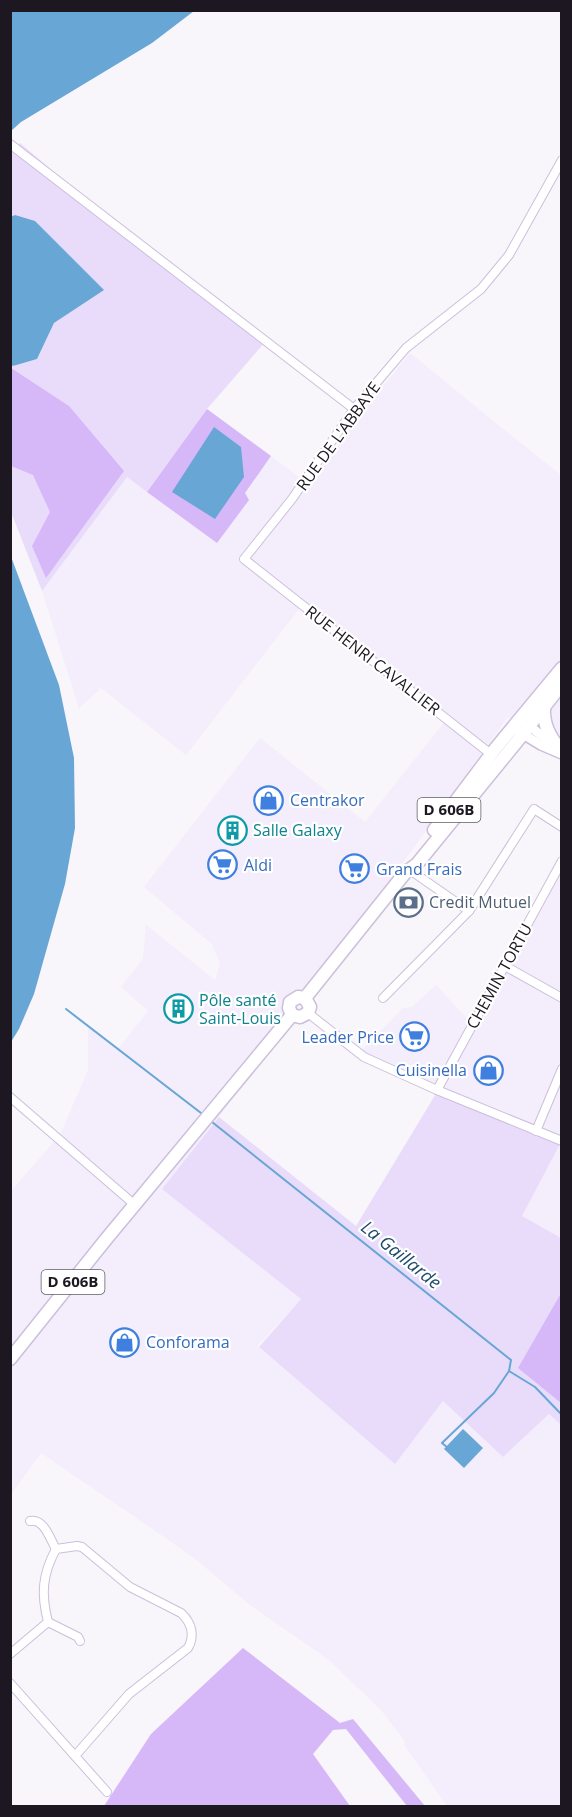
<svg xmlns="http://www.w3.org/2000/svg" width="572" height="1817" viewBox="0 0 572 1817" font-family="'Open Sans',sans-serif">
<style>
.built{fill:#f3edfc}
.green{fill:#e9dcfb}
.forest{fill:#d6b8f9}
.water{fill:#67a6d5}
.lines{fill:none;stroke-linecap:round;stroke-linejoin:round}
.stream{stroke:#67a6d5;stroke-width:2}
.minor-casing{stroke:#ccbfdc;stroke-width:10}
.tertiary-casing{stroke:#ccbfdc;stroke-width:12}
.primary-casing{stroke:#ccbfdc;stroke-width:15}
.minor{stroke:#fff;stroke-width:8}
.tertiary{stroke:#fff;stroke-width:9}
.primary{stroke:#fff;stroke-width:12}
.labels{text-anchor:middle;stroke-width:4.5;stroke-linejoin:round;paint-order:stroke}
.shield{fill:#fff;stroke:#605d64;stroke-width:1.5}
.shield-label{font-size:15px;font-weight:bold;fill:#1c1721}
.street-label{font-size:16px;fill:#1c1721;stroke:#fff}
.shop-label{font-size:16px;fill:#366cbe;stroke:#fff;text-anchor:start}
.culture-label{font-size:16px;fill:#0d838f;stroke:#fff;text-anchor:start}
.service-label{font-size:16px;fill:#4e5e75;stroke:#fff;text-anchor:start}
.water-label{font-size:18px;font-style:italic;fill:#1c4b6b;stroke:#fff}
</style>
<rect width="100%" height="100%" fill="#f8f5fb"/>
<g class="built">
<polygon points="410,353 508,433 561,475 561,747 508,717 219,1117 162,1189 301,1299 257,1346 395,1463 443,1401 503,1457 549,1414 561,1425 561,1806 447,1806 405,1746 404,1740 381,1710 329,1660 250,1605 198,1561 160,1534 41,1453 11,1494 11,1191 60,1135 88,1070 88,1027 118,1049 148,1011 121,987 143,959 146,925 215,980 220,963 212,944 144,887 260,738 365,822 450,715 305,601 186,755 101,688 79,708 42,591 127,477 217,543 244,493 271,456 309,485 358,418"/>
<polygon points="561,867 561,1238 521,1216 561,1142 359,1053 403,1008 412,1007 436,985 475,1027"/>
</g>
<g class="green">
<polygon points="20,143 75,190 266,341 207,409 147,492 127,477 42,591 11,512 10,364 13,366 37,359 54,323 103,290 15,215 11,217 11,151"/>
<polygon points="437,1092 561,1142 522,1216 561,1238 561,1293 519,1367 561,1403 561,1425 549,1414 503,1457 443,1401 395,1464 259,1347 301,1299 162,1189 219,1117 356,1226"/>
</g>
<g class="forest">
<polygon points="11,368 69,406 124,471 46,578 32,546 50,512 33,475 11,466"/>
<polygon points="207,409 271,456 245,493 249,500 217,543 147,492"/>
<polygon points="561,1293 561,1403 518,1368"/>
<polygon points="243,1648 340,1723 353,1719 425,1806 407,1806 346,1729 333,1730 313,1754 350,1806 104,1806 151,1734"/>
</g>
<g class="water">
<polygon points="11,10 194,10 194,11 152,43 21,122 11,131"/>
<polygon points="15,215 35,221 104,290 54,323 37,359 13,366 10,364 10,217"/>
<polygon points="214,427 241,447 244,477 215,519 172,492"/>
<polygon points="10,554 59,685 74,758 75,828 65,884 34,994 19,1029 11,1042"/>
<polygon points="463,1429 483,1448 464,1468 444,1449"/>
</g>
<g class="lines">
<g class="stream">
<polyline points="66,1009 201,1113"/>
<polyline points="212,1122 511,1360 509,1371 535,1387 562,1415"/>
<polyline points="448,1448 442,1443 494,1393 509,1371"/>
</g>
<defs>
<g id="minor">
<polyline points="10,144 354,409"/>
<polyline points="492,755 244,559 292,499 354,409 406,348 481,289 509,255 562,160"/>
<polyline points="407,868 469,911"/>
<polyline points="505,966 562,998"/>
<polyline points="383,998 469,911 534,809 562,827"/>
<polyline points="308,1013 364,1057 437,1090 562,1141"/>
<polyline points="437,1090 562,861"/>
<polyline points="10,1097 135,1205"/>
<polyline points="536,1131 562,1069"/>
<path d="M30,1521C44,1518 50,1539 56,1549"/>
<polyline points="48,1622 78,1637 80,1641"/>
<path d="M10,1654L48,1622C41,1594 42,1575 56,1549L77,1546L82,1547L130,1587L181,1613C192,1623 195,1636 188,1648L129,1694L75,1756"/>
<polyline points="10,1683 107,1792"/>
</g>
<g id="tertiary">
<polyline points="525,723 552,743"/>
<polyline points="518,731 541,745 562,754"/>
</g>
<g id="primary">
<path d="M544,707C543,724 549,735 559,748"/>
<polyline points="434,830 495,749 562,668"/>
<polyline points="305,998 405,873 417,864 523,734 562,684"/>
<polyline points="292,1015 300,1017 308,1013 310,1007 305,998"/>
<polyline points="292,1015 289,1008 290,1002 298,997 305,998"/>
<polyline points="10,1359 107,1238 292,1015"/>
</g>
</defs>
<use href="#minor" class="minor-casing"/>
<use href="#tertiary" class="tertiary-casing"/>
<use href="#primary" class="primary-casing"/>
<use href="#minor" class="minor"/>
<use href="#tertiary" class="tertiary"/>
<use href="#primary" class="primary"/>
</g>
<defs>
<symbol id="shop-ring" viewBox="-11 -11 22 22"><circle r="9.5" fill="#fff" stroke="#3f7fe0" stroke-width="1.5"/><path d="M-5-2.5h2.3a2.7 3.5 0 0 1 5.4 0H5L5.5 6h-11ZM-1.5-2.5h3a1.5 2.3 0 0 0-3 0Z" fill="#3f7fe0"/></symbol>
<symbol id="building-ring" viewBox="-11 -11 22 22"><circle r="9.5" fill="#fff" stroke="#0f9aa8" stroke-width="1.5"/><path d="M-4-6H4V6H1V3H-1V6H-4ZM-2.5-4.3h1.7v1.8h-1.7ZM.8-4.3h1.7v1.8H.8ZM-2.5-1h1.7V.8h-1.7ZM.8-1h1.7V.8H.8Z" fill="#0f9aa8"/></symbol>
<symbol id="supermarket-ring" viewBox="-11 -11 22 22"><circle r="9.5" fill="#fff" stroke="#3f7fe0" stroke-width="1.5"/><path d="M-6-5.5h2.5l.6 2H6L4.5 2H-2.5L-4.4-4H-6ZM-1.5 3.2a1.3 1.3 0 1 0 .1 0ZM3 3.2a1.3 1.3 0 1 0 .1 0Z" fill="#3f7fe0"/></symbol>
<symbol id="bank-ring" viewBox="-11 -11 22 22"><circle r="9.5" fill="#fff" stroke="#5c6f8a" stroke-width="1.5"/><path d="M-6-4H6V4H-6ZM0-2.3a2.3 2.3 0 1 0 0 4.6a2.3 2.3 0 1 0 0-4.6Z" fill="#5c6f8a"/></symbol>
</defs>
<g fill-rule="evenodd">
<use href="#shop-ring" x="252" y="784" width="33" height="33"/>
<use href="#building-ring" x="216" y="814" width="33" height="33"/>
<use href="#supermarket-ring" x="206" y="848" width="33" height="33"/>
<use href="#supermarket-ring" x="338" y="852" width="33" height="33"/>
<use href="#bank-ring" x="392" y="886" width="33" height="33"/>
<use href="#building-ring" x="162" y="992" width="33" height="33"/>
<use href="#supermarket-ring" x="398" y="1020" width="33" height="33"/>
<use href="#shop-ring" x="472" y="1054" width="33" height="33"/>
<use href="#shop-ring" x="108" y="1326" width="33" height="33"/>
</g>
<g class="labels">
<g class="shield">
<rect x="417.5" y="798" width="63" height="24" rx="4.5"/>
<rect x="41.5" y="1270" width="63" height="24" rx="4.5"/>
</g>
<g class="shield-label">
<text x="449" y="815">D 606B</text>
<text x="73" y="1287">D 606B</text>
</g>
<g class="street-label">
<text transform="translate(338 436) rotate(-54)" y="6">RUE DE L'ABBAYE</text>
<text transform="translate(373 660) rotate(38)" y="6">RUE HENRI CAVALLIER</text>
<text transform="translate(499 976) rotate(-61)" y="6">CHEMIN TORTU</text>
</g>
<g class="shop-label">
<text x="290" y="806">Centrakor</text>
<text x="244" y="871">Aldi</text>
<text x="376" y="875">Grand Frais</text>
<text x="394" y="1043" text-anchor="end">Leader Price</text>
<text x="467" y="1076" text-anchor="end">Cuisinella</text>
<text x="146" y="1348">Conforama</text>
</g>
<g class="culture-label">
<text x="253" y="836">Salle Galaxy</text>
<text x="199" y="1006">Pôle santé<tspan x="199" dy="18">Saint-Louis</tspan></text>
</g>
<g class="service-label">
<text x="429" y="908">Credit Mutuel</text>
</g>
<g class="water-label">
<text transform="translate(401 1255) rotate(39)" y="6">La Gaillarde</text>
</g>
</g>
<rect width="572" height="1817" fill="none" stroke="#1c1721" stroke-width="24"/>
</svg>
